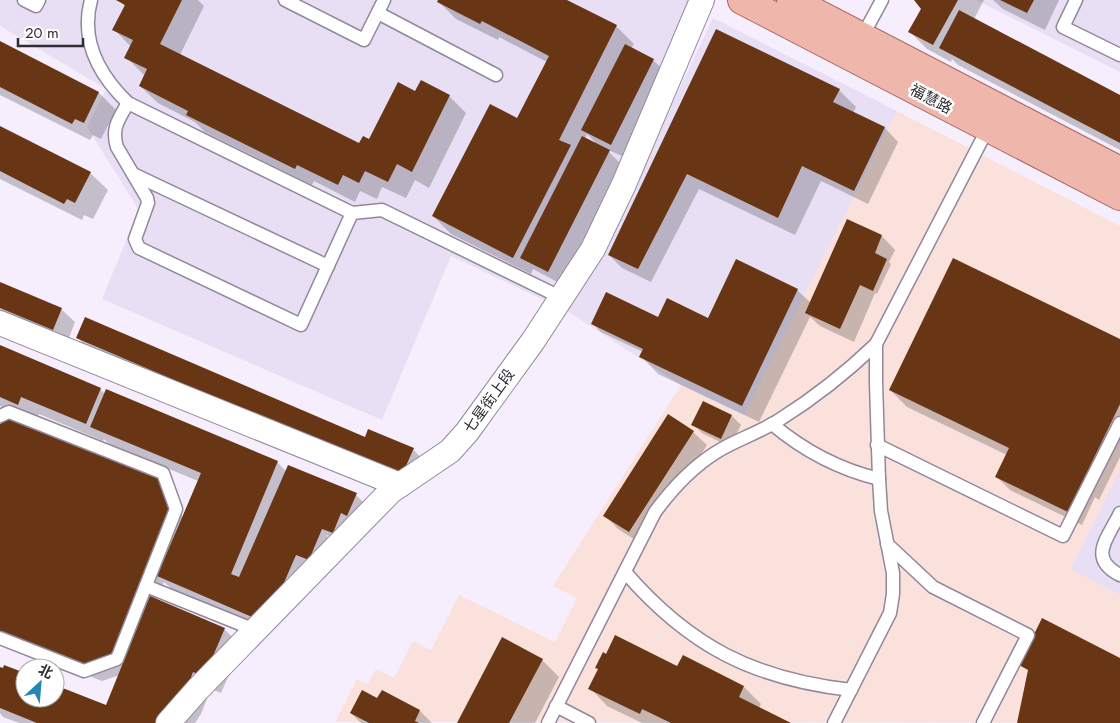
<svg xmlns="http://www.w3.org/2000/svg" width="1120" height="723" viewBox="0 0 1120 723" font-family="Jost,'Noto Sans SC',sans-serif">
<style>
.commercial{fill:#e8dff4}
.medical{fill:#fbe1db}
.shadow{fill:#0003;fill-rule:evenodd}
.building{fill:#683615}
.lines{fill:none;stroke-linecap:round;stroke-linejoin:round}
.lane-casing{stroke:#918899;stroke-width:15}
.street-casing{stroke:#918899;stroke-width:26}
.primary-casing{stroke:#a6665d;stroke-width:30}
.lane{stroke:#fff;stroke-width:12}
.street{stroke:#fff;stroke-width:24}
.primary{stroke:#efb6ac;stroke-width:28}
.labels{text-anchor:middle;stroke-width:5;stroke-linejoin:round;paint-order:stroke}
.street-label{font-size:15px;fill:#302c33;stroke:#fff}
</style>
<rect width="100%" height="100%" fill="#f6eefd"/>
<g class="commercial">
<polygon points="0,0 693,0 603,204 548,302 451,256 382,420 102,299 139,210 87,127 106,89 0,26"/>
<polygon points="976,0 1120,0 1120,72"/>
<polygon points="713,18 897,111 744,416 681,385 564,309 648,155"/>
<polygon points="1120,469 1120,595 1070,569"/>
</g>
<polygon class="medical" points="897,111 1120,226 1120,469 1070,569 1120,595 1120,723 335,722 357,679 368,684 376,669 394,678 413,641 431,650 459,595 555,642 577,598 553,586 681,385 744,416"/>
<g class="shadow">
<polygon points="120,0 198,0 204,6 180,55 359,145 369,141 416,92 449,96 466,113 429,188 415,180 406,198 382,187 377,199 360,191 355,202 314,181 312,185 205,132 195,122 158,103 140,86 145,76 126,57 131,47 114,29 125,7"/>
<path d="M440,0H564L616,26L634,44L631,49L653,60L667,73L624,157L606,149L622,165L561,284L533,269L531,274L451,234L433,216L518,120L547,62L499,37L498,40L456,19L439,2ZM587,134L599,146L585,139Z"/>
<polygon points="916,0 984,0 974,19 1120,96 1120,150 958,65 952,59 951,62 927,49 910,32 922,8"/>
<polygon points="993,0 1059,0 1045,30 1003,9"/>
<polygon points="716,31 839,90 856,107 853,113 885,128 898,142 868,204 821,181 795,235 699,189 651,282 622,268 609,255"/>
<polygon points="0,43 99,93 116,110 101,139 93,135 90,140 0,95"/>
<polygon points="0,127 90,173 108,190 93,219 84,215 82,220 0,179"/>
<polygon points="848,221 882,236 895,250 889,262 891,264 877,294 875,293 854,342 820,326 810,317 759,422 658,374 641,356 643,352 601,332 592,323 658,318 709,319 797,290 811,303"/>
<polygon points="0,284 61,309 75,322 67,343 0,315"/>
<polygon points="77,337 366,438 413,449 426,463 415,489 90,351"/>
<polygon points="1120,341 1120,457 1099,500 1095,497 1082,525 1010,490 997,477 1007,455 907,407 890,390"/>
<polygon points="0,347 100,389 105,394 277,462 286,471 356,495 365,504 342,541 326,535 338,547 326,577 313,571 300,602 270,633 176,593 164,582 157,600 224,629 242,646 221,693 211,689 201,714 195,723 19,723 3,717 0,713 0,668 25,674 25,698 55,698 55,686 106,707 120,675 102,681 0,641 0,425 157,480 175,497 183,519 198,481 109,444 104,439 103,441 39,414 36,421 0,406"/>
<polygon points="732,416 741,425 730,447 702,433 693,424"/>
<polygon points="693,432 707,445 643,545 618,529 605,515"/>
<polygon points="684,657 744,687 761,704 759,708 788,723 642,723 607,706 590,688 678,668"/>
<polygon points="542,660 559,677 535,723 458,723"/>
<polygon points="382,691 420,711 432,723 361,723 351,713 378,699"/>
</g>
<g class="building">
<polygon points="116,0 182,0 160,44 359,143 363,136 369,139 398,82 415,91 421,80 450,95 412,172 397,164 388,182 365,171 359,183 343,175 338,185 297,165 295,169 186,115 188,111 139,86 147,69 124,58 133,40 112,30 125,5"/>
<polygon points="438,0 567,0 617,25 559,140 571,145 513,258 432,216 490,104 517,118 549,56 482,21 480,24 437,2"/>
<polygon points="914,0 958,0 933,45 908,32 921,9"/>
<polygon points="1000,0 1034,0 1027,13"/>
<polygon points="959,10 1120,95 1120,143 939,48"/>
<polygon points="716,29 840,89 833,102 885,127 854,191 802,166 778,218 687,174 638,269 608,255"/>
<polygon points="0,41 99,92 84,123 75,119 72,124 0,87"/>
<polygon points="625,44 654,59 611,145 581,130"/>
<polygon points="0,126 91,172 75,203 67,199 64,204 0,171"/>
<polygon points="582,136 610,150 548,272 520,258"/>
<polygon points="847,219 882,235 875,253 887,259 873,291 860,285 840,329 805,313"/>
<polygon points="953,258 1120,339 1120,404 1068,512 995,477 1009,448 889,390"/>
<polygon points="736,259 798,289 742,406 639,357 643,349 591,324 606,292 658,317 667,298 708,318"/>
<polygon points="0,282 62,308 53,330 0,308"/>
<polygon points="85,317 365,437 368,429 414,448 401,477 76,338"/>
<polygon points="0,345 101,388 86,424 21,397 18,405 0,397"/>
<polygon points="106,389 278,461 231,574 239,577 288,465 357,493 347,516 341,513 333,533 322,529 309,560 296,555 283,585 252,617 157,576 201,473 90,427"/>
<polygon points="703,401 732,415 721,439 691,425"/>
<polygon points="668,414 694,431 629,532 603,516"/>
<polygon points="9,419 158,478 169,509 112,654 84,665 0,631 0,424"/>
<polygon points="150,596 225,628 204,677 193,672 184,696 163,723 37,723 0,708 0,667 3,668 4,665 25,673 25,698 55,698 55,685 106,705"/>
<polygon points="1042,618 1120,658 1120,723 1017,723 1028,670 1019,665"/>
<polygon points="615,635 677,666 683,655 744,686 739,697 791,723 671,723 642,709 640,714 588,689 598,669 595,668 603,652 606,654"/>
<polygon points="502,637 543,659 509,723 457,723"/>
<polygon points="362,690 377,698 382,690 420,710 415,721 419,723 369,723 350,713"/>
</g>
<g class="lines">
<defs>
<g id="lane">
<polyline points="24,0 36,6 39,0"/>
<path d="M91,0C80,41 99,75 128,103L352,213L382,210L562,298"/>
<polyline points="285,0 364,40 384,0"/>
<polyline points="1076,0 1063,27 1120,55"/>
<polyline points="378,13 496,75"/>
<polyline points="862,37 882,0"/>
<path d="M128,103C119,119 111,128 117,147L147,198L148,203L135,239L139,248L301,325L352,213"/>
<polyline points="133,174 328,266"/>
<polyline points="0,416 9,412 163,473 176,509 117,659 84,671 0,638"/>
<path d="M772,424C804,451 838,469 879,479"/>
<polyline points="877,445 1063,536 1120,423"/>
<path d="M1120,513C1108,538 1087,558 1120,575"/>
<polyline points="887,544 933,587 1028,635 983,723"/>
<path d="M625,572C689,646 753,679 851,690"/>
<polyline points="146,586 255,630"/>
<polyline points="556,706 589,723"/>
<path d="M548,723L655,512C672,489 690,469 715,453C735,440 759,433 779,420C814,398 846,373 876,344L988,128"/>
<polyline points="834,723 890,613 893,594 893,573 881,511 879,479 876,383 876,344"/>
</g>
<g id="street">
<polyline points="0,323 400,485"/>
<polyline points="168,723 198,689 391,491 450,451 467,432 533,341 593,249 624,184 702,0"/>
</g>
<g id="primary">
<polyline points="742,0 1120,196"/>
<polyline points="791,0 1120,171"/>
</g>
</defs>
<use href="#lane" class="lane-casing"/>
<use href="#street" class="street-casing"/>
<use href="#primary" class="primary-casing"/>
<use href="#lane" class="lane"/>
<use href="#street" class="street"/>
<use href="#primary" class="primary"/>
</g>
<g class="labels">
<g class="street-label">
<text transform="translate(931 99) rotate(28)" y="5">福慧路</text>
<text transform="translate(489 401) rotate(-54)" y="5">七星街上段</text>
</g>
</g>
<g transform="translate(40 683) rotate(26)"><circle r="24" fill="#ffffff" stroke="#acabad"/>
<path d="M0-4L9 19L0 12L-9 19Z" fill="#2487b1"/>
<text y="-8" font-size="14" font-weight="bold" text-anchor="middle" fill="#302c33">北</text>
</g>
<path d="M18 38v8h65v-8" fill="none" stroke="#302c33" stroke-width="2.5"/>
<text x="25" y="38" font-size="15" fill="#302c33" stroke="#ffffff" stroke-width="4" paint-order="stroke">20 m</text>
</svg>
